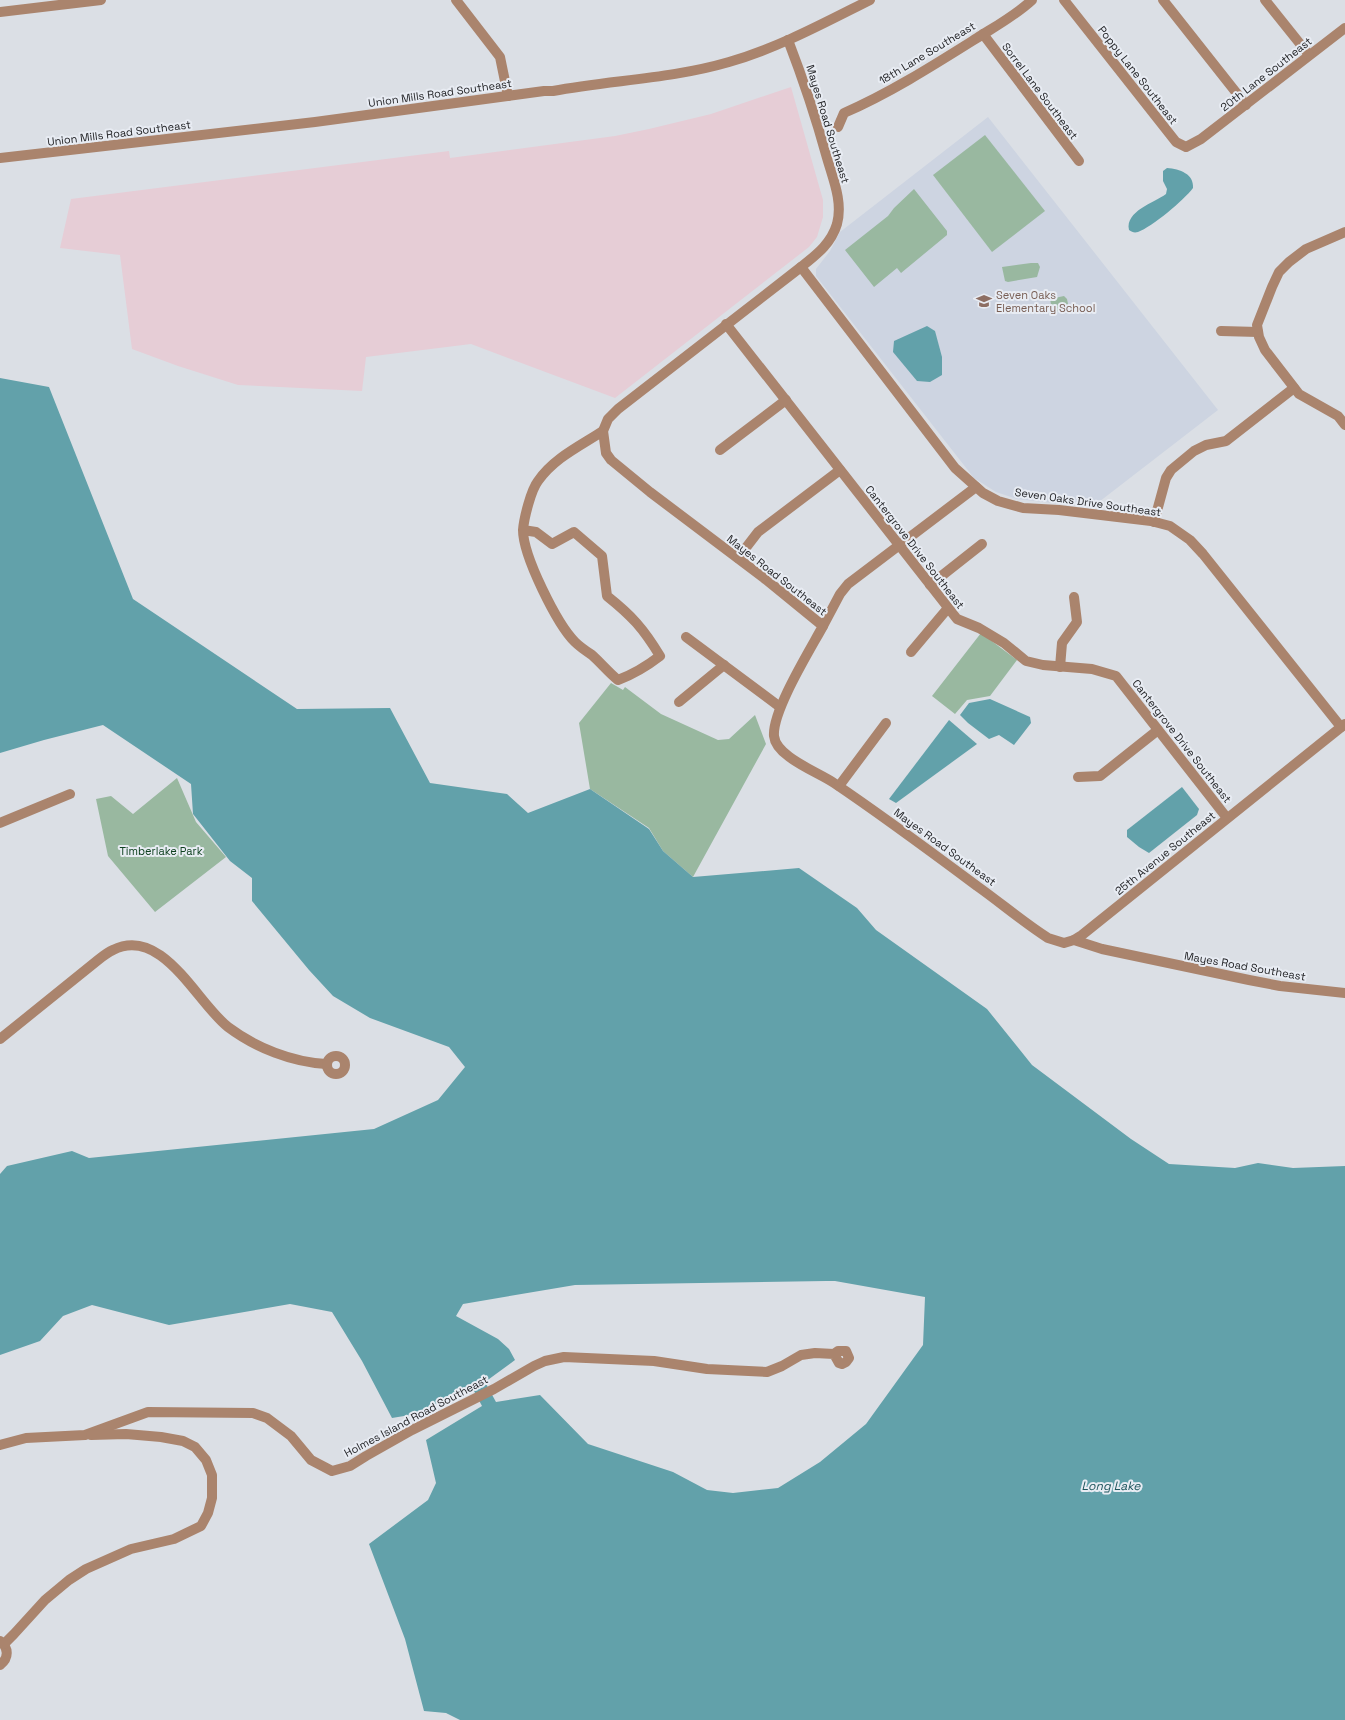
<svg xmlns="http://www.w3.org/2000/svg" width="1345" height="1720" viewBox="0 0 1345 1720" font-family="'Space Grotesk',sans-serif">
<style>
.industrial{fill:#e6cdd6}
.built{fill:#cdd4e1}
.green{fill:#99b8a0}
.water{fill:#62a1aa;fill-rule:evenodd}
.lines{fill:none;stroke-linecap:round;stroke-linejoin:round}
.minor{stroke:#aa846d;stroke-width:10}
.labels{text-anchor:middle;stroke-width:4;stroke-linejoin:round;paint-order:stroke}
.street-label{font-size:11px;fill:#232427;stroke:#e8ecf3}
.education-label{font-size:11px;fill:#785e54;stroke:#e8ecf3;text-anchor:start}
.park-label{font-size:11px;fill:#0e401f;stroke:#e8ecf3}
.water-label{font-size:12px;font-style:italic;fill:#1d545b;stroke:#e8ecf3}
</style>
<rect width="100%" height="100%" fill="#dbdfe5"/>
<polygon class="industrial" points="791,87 823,200 823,217 817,237 809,247 615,398 471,344 366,357 362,391 238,385 178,366 132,349 120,255 60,248 71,199 449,151 450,158 615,136 649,129 711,114"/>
<polygon class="built" points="988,117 1218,410 1095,505 1061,504 1017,499 996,492 974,478 816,276 816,269 830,251 840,232"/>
<g class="green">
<polygon points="985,135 1045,211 992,252 933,175"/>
<polygon points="914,189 947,231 947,235 901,273 897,268 874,287 845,250 888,216 894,208"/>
<polygon points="1031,263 1038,263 1040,267 1037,277 1008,282 1005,281 1002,267"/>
<polygon points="1064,296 1067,299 1069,309 1053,312 1052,310 1050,299"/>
<polygon points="981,633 1017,660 990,696 967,700 955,714 932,696"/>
<polygon points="611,683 623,690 625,687 661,714 718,740 729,739 755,715 766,744 693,877 663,851 649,828 590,789 579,723"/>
<polygon points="177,778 196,822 226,857 155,912 108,856 96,799 111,796 133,814"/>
</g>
<g class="water">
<path d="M1167,168C1180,169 1194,174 1193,188C1184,200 1152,227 1138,232C1134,233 1132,232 1129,230C1125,211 1154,203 1166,194L1167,189L1163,181V171Z"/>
<polygon points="927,326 935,331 942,357 942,375 930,382 917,381 893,352 894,341"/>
<path d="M0,378L49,387L133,599L297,709L390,708L430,783L507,794L528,813L590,789L649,829L663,851L693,877L799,868L857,908L876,930L987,1009L1032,1065L1131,1139L1169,1164L1235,1168L1258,1163L1293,1168L1345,1166V1720H460L446,1713L424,1711L405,1639L369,1544L428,1500L436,1483L426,1440L482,1406L473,1389L410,1415L392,1418L362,1361L332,1312L290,1304L169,1325L92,1305L63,1316L40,1341L0,1355V1174L7,1166L72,1151L89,1158L374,1129L438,1100L465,1067L449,1047L370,1018L333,996L309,970L252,901V878L230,861L193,814L191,784L103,725L44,740L0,753ZM826,1281H835L925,1297L923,1345L866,1424L820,1462L778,1488L733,1493L707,1490L673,1472L588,1444L540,1395L496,1402L485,1382L515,1360L509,1349L498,1339L456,1316L463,1304L575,1285Z"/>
<polygon points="990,699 1030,717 1031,723 1014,745 999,735 989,739 968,723 960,715 969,703"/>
<polygon points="949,720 977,744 896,803 889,799"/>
<polygon points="1182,787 1199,809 1197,815 1149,853 1139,847 1127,837 1127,830"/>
</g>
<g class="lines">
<g class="minor">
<polyline points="456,0 500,57 508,96"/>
<polyline points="1064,0 1176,142 1186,147 1201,139 1345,28"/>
<polyline points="1163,0 1246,105"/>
<polyline points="1265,0 1309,55"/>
<polyline points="0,12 101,0"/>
<polyline points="983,34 1079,161"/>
<path d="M788,40C803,79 816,118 827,158C833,179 843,202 837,224C831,244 816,255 801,267L618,409L608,419L603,431L606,453L611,460L650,492L764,578L823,626C810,650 772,711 774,736C776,757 818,772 834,783C883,816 930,851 977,886C1001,903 1023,922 1048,938L1064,943L1074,940L1102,949L1249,980L1280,986L1345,993"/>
<path d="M838,127L844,113C890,93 934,65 977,38C996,26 1016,15 1032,0"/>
<path d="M0,158L315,122L544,91H553C611,80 671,79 729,62C778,48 824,23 870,0"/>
<polyline points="1345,232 1306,249 1289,262 1279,272 1272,287 1257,325 1259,337 1265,350 1299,394 1338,416 1345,425"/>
<polyline points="801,267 955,468 983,493 998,501 1023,508 1059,510 1151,521 1170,526 1190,540 1203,554 1341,727"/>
<polyline points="726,324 957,619 979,628 1004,643 1026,661 1043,665 1092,669 1116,676 1227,818"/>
<polyline points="1221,331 1258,332"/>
<polyline points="720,450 786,400"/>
<polyline points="1154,522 1166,478 1171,470 1194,451 1206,445 1226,441 1294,388"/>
<path d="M523,530L536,532L552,544L574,532L602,556L607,596C632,616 643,628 660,656C647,666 634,674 618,680C609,673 601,663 592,655C586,651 580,647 575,642C557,624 523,556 523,530C524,518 531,490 538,481C554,458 580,446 603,431"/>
<polyline points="738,558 758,532 840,470"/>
<polyline points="930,585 982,544"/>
<polyline points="823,626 840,594 848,584 976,487"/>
<polyline points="686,637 780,707"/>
<polyline points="911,652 948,608"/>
<polyline points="1060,667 1062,643 1077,622 1074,597"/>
<polyline points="679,702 724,665"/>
<polyline points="1078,777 1100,776 1158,730"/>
<polyline points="839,786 886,723"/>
<polyline points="0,823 70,794"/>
<polyline points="1074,940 1082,935 1345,724"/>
<path d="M0,1039L98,960C103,956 108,952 113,950C162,925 197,1003 228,1027C256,1048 292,1062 326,1064"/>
<circle cx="336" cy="1065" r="9"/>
<polyline points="0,1445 26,1438 85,1435 148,1412 253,1413 267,1418 291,1436 311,1460 332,1471 350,1466 366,1456 412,1430 494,1389 534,1366 545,1361 564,1357 654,1361 707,1369 767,1372 782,1366 801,1355 815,1353 834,1354 839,1363 842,1364 846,1362 849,1358 846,1351 838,1351 834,1354"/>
<path d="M0,1641C9,1648 9,1658 0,1665"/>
<polyline points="4,1644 14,1634 45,1600 69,1580 86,1569 131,1549 174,1539 201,1526 208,1513 212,1498 212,1475 206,1460 195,1447 183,1441 161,1437 126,1434 91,1435"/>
</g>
</g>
<defs>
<symbol id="school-bare" viewBox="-9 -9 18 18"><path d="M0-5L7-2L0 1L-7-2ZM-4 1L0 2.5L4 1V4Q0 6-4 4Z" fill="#8d6e63" stroke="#e8ecf3" stroke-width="2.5" paint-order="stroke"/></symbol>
</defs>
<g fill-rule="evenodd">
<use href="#school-bare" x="973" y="290" width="22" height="22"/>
</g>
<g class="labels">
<g class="street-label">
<text transform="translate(927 53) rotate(-31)" y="4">18th Lane Southeast</text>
<text transform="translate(1266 74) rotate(-38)" y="4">20th Lane Southeast</text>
<text transform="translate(1138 75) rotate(52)" y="4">Poppy Lane Southeast</text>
<text transform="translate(1040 91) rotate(53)" y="4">Sorrel Lane Southeast</text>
<text transform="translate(440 93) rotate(-8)" y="4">Union Mills Road Southeast</text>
<text transform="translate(828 124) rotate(73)" y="4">Mayes Road Southeast</text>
<text transform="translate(119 133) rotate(-7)" y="4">Union Mills Road Southeast</text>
<text transform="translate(1088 502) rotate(8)" y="4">Seven Oaks Drive Southeast</text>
<text transform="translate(915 547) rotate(52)" y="4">Cantergrove Drive Southeast</text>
<text transform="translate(777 575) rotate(38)" y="4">Mayes Road Southeast</text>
<text transform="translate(1182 741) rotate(52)" y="4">Cantergrove Drive Southeast</text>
<text transform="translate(945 847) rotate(36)" y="4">Mayes Road Southeast</text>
<text transform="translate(1165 853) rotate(-39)" y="4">25th Avenue Southeast</text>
<text transform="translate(1245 966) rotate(10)" y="4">Mayes Road Southeast</text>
<text transform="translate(416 1416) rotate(-28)" y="4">Holmes Island Road Southeast</text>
</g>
<g class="education-label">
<text x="996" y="299">Seven Oaks<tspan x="996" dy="13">Elementary School</tspan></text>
</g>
<g class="park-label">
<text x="161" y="855">Timberlake Park</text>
</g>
<g class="water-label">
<text x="1111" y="1490">Long Lake</text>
</g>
</g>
</svg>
